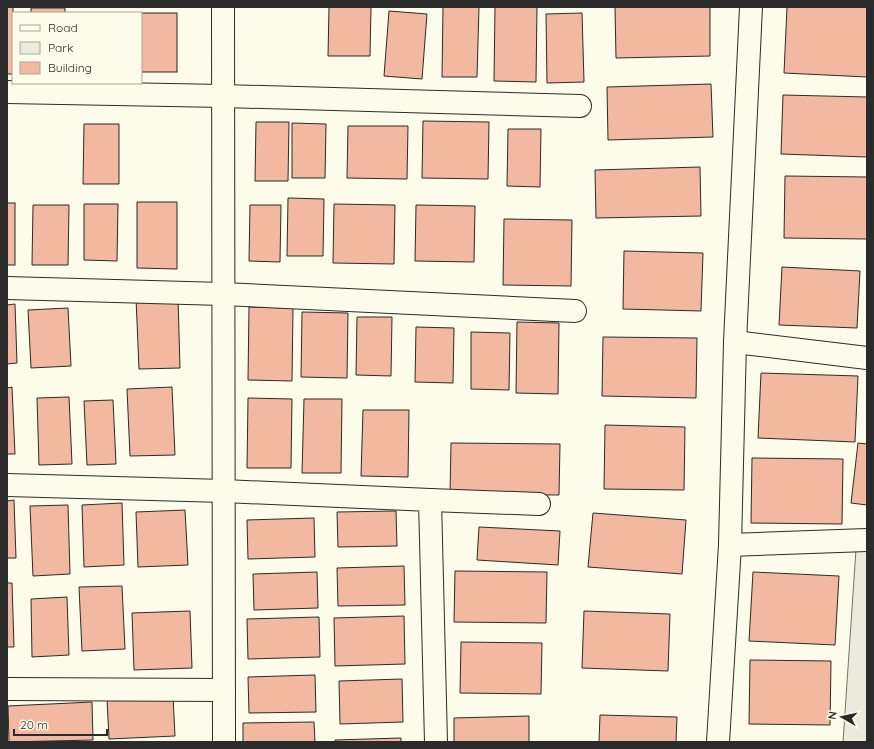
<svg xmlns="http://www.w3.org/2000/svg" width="874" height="749" viewBox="0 0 874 749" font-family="Quicksand,sans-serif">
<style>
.green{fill:#ecebdb;stroke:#74746e}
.building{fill:#f2b8a0;stroke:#2b2b2b}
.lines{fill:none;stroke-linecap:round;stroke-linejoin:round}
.minor-casing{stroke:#2b2b2b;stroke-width:24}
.minor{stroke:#fdfbea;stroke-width:22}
</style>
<rect width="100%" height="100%" fill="#fdfbea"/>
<polygon class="green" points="856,549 867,550 867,742 843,742"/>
<g class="building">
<rect x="7" y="7" width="6" height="67"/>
<polygon points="329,7 371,7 370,56 328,56"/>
<polygon points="443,7 479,7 477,77 442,77"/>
<polygon points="495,7 537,7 536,82 494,81"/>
<polygon points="615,7 710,7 710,56 616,58"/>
<polygon points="787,7 867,7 867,77 784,73"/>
<rect x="31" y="8" width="34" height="5"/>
<polygon points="389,11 427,14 422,79 384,76"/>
<rect x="141" y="13" width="36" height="59"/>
<polygon points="582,13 584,82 547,83 546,14"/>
<polygon points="711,84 713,137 608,140 607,87"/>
<polygon points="783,95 867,97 867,157 781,154"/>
<polygon points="423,121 489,122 488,179 422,178"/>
<polygon points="256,122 289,122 288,181 255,181"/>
<polygon points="292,123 326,124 325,178 292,178"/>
<polygon points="84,124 119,124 119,184 83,184"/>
<polygon points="348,126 408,126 407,179 347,178"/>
<polygon points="508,129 541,129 540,187 507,186"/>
<polygon points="700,167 701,216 596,218 595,170"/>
<polygon points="785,176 867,177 867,239 784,238"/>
<polygon points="288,198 324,199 323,256 287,256"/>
<polygon points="137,202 177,202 177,269 137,268"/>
<rect x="7" y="203" width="8" height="62"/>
<polygon points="84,204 118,204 117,261 84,260"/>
<polygon points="334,204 395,205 394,264 333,263"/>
<polygon points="33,205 69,205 68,265 32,265"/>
<polygon points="250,205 281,205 280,262 249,261"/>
<polygon points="416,205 475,206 474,262 415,261"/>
<polygon points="504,219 572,220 571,286 503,285"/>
<polygon points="624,251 703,253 701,311 623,309"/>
<polygon points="782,267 860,271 857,328 779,325"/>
<polygon points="178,297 180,368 139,369 136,298"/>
<polygon points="15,304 17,363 7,364 7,305"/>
<polygon points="249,307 293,308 292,381 248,380"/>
<polygon points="68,308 71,366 31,368 28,310"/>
<polygon points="302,312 348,313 347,378 301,377"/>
<polygon points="357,317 392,317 391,376 356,375"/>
<polygon points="517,322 559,323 558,394 516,393"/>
<polygon points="416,327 454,328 453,383 415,382"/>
<polygon points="471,332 510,333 509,390 471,389"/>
<polygon points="603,337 697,338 696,398 602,396"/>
<polygon points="761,373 858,376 855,442 758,438"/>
<polygon points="12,387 15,454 7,454 7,388"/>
<polygon points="172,387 175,455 130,456 127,389"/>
<polygon points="69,397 72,464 39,465 37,398"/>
<polygon points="248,398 292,399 291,468 247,468"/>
<polygon points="304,399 342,399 341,473 302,473"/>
<polygon points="113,400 116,464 87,465 84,401"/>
<polygon points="363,410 409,410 408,477 361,476"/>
<polygon points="605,425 685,427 684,490 604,489"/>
<polygon points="451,443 560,444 559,495 450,494"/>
<polygon points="858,443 867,444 867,505 851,503"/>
<polygon points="752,458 843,459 842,524 751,523"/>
<polygon points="14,500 16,558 7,558 7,501"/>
<polygon points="122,503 124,565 84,567 82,505"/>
<polygon points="68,505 70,574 33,576 30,506"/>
<polygon points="185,510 188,565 138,567 136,512"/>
<polygon points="396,511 397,546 338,547 337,512"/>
<polygon points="593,513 686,520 682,574 588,567"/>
<polygon points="314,518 315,557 248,559 247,520"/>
<polygon points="479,527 560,531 558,565 477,560"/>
<polygon points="404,566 405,605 338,606 337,568"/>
<polygon points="455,571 547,572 546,623 454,622"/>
<polygon points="317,572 318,608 254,610 253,574"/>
<polygon points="753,572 839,576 835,645 749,641"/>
<polygon points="7,583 12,583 14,647 7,647"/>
<polygon points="122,586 125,649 82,651 79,587"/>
<polygon points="67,597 69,655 32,657 31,599"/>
<polygon points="190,611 192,668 134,670 132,613"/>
<polygon points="584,611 670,614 668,671 582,668"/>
<polygon points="404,616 405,664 335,666 334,618"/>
<polygon points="319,617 320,657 248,659 247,619"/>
<polygon points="461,642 542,643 541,694 460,693"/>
<polygon points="750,660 831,661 830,725 749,724"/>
<polygon points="315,675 316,712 249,713 248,677"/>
<polygon points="402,679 403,722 340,724 339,681"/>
<polygon points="173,696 175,736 109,739 107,699"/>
<polygon points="92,702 93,740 9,742 8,706"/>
<polygon points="600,715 677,717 676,742 599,742"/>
<polygon points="529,716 529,742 454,742 454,718"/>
<polygon points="314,722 315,742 243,742 243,723"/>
<polygon points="401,738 401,742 335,742 335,740"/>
</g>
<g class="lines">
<defs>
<g id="minor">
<polyline points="223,7 224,742"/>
<polyline points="7,92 223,96 580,106"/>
<polyline points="7,288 223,294 575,311"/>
<polyline points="735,342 867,358"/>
<polyline points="7,485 224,491 430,500 436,742"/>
<polyline points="430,500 539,504"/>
<polyline points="730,545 867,540"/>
<polyline points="7,689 224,690"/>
<polyline points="718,742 730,545 735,342 751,7"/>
</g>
</defs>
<use href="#minor" class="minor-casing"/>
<use href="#minor" class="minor"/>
</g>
<rect width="874" height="749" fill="none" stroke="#2b2b2b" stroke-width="16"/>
<rect x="12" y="12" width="130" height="72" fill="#fdfbea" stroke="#a9a89e"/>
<rect x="20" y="25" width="20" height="6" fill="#fdfbea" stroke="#a9a89e"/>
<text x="48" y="32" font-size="12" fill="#2b2b2b">Road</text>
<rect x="20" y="42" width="20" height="12" fill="#ecebdb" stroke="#a9a89e"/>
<text x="48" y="52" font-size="12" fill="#2b2b2b">Park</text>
<rect x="20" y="62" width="20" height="12" fill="#f2b8a0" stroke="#a9a89e"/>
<text x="48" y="72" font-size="12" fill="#2b2b2b">Building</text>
<g transform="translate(842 717) rotate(279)" stroke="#fdfbea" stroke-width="3" paint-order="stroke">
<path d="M0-3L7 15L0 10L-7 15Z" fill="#2b2b2b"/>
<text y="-6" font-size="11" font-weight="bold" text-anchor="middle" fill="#2b2b2b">N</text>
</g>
<path d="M14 729v6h93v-6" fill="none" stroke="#2b2b2b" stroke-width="2"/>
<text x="20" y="729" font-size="12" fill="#2b2b2b" stroke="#fdfbea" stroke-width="3" paint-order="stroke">20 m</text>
</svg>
